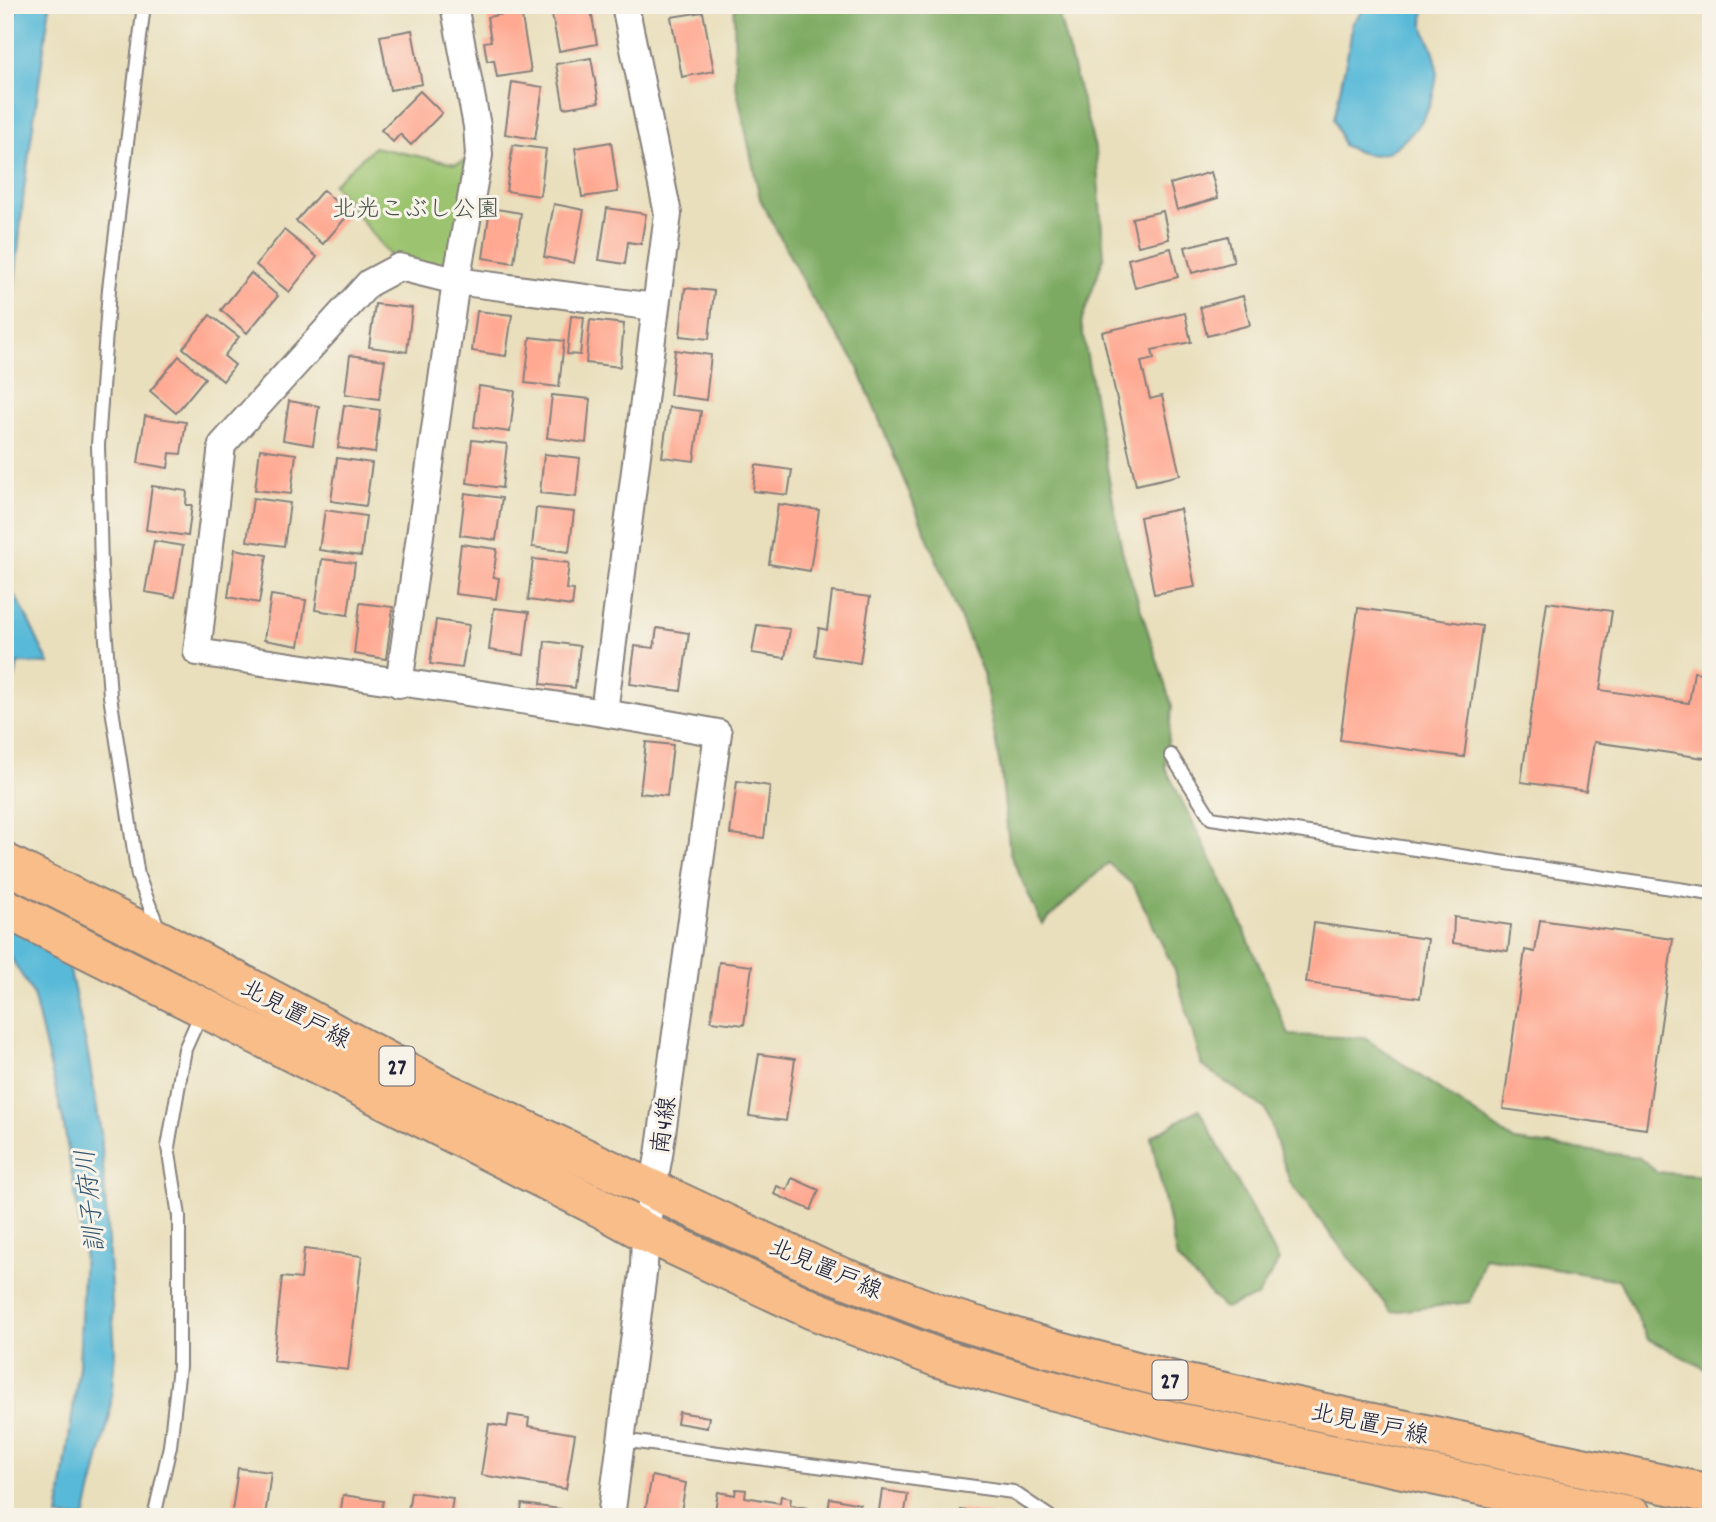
<svg xmlns="http://www.w3.org/2000/svg" width="1716" height="1522" viewBox="0 0 1716 1522" font-family="Dekko,'Klee One',sans-serif">
<style>
.green{fill:#9cc470;stroke:#5f7356;stroke-width:2}
.forest{fill:#7daa62;stroke:#50664e;stroke-width:2}
.water{fill:#59bad8;stroke:#3e6e8a;stroke-width:2}
.building{fill:#ffa992}
.lines{fill:none;stroke-linecap:round;stroke-linejoin:round}
.lane-casing{stroke:#86807c;stroke-width:16}
.street-casing{stroke:#86807c;stroke-width:30}
.primary-casing{stroke:#86807c;stroke-width:42}
.lane{stroke:#fff;stroke-width:12}
.street{stroke:#fff;stroke-width:26}
.primary{stroke:#f8bd89;stroke-width:38}
.labels{text-anchor:middle;stroke-width:6;stroke-linejoin:round;paint-order:stroke}
.shield{fill:#f7f3e8;stroke:#62616f;stroke-width:2}
.shield-label{font-size:23px;font-weight:bold;fill:#22223b}
.park-label{font-size:24px;fill:#47534b;stroke:#f7f3e8}
.street-label{font-size:24px;fill:#22223b;stroke:#f7f3e8}
.water-label{font-size:26px;font-style:italic;fill:#355772;stroke:#f7f3e8}
</style>
<rect width="100%" height="100%" fill="#f7f3e8"/>
<filter id="ink" filterUnits="userSpaceOnUse"><feTurbulence type="fractalNoise" baseFrequency=".0143" numOctaves="2"/><feDisplacementMap in="SourceGraphic" scale="14" xChannelSelector="R" yChannelSelector="G"/><feConvolveMatrix kernelMatrix="1 2 1 2 8 2 1 2 1" color-interpolation-filters="sRGB"/></filter>
<filter id="wash" filterUnits="userSpaceOnUse"><feTurbulence type="fractalNoise" baseFrequency=".00686" numOctaves="4" result="noise"/><feDisplacementMap in="SourceGraphic" scale="28" xChannelSelector="R" yChannelSelector="G"/><feGaussianBlur stdDeviation="1.57" result="paint"/><feColorMatrix in="noise" values="0 0 0 0 0 0 0 0 0 0 0 0 0 0 0 0 0 1.4 0 .05"/><feComposite in="paint" operator="in"/></filter>
<g filter="url(#wash)">
<rect width="100%" height="100%" fill="#e9dfbc"/>
<polygon class="green" points="374,147 456,164 479,155 456,281 399,267 333,184"/>
<g class="forest">
<polygon points="734,5 1056,5 1096,152 1104,256 1081,323 1122,551 1172,706 1165,767 1234,906 1289,1035 1365,1038 1515,1141 1638,1157 1657,1172 1711,1177 1711,1362 1707,1370 1647,1338 1619,1280 1485,1257 1470,1302 1391,1312 1290,1182 1266,1110 1202,1066 1175,971 1134,886 1108,863 1042,924 1010,854 1001,772 984,676 856,363 810,295 760,199 735,81"/>
<polygon points="1199,1109 1279,1261 1257,1297 1224,1308 1177,1259 1151,1137"/>
</g>
<g class="water">
<polygon points="17,5 50,5 24,190 5,383 5,79"/>
<path d="M1367,5H1425C1419,31 1429,34 1435,56C1441,77 1431,111 1417,127C1413,133 1407,137 1402,142C1383,160 1365,157 1343,145L1334,119L1350,42L1352,24Z"/>
<polygon points="5,581 23,609 49,664 18,663 5,723"/>
<polygon points="5,864 64,943 88,1054 101,1133 115,1351 110,1415 85,1517 58,1517 79,1366 84,1249 63,1120 33,994 5,948"/>
</g>
<g id="blocks">
<g class="building">
<polygon points="386,5 409,5 409,6 387,11"/>
<polygon points="550,5 590,5 597,44 559,51"/>
<polygon points="521,11 531,72 497,77 494,60 487,61 484,42 491,41 487,17"/>
<polygon points="703,12 714,71 682,77 671,17"/>
<polygon points="412,30 422,84 390,90 380,36"/>
<polygon points="591,58 599,102 564,108 556,64"/>
<polygon points="512,82 543,87 535,139 505,134"/>
<polygon points="420,91 442,113 411,145 400,134 393,142 381,130"/>
<polygon points="611,142 618,192 582,197 575,148"/>
<polygon points="513,145 546,149 540,196 506,191"/>
<polygon points="1211,172 1218,198 1177,210 1170,184"/>
<polygon points="323,190 349,214 323,244 296,221"/>
<polygon points="554,204 584,210 574,263 544,257"/>
<polygon points="490,208 521,213 514,263 483,258"/>
<polygon points="607,208 646,214 641,244 628,242 625,264 599,260"/>
<polygon points="1163,211 1169,239 1138,246 1132,218"/>
<polygon points="284,230 317,257 289,292 256,265"/>
<polygon points="1228,236 1234,262 1192,273 1185,247"/>
<polygon points="1171,248 1178,277 1135,288 1128,259"/>
<polygon points="251,273 278,296 247,333 221,310"/>
<polygon points="685,288 714,291 709,339 680,336"/>
<polygon points="1243,296 1250,325 1207,336 1200,307"/>
<polygon points="375,304 412,308 407,352 369,347"/>
<polygon points="477,311 512,315 506,356 472,351"/>
<polygon points="1185,313 1191,342 1152,350 1154,359 1141,362 1150,399 1162,396 1180,475 1136,485 1102,332"/>
<polygon points="210,315 239,337 224,356 235,365 223,381 183,348"/>
<polygon points="571,316 584,317 580,355 567,354"/>
<polygon points="590,320 624,324 620,367 586,363"/>
<polygon points="530,337 564,341 559,387 525,383"/>
<polygon points="675,350 711,355 706,400 670,395"/>
<polygon points="350,355 385,360 379,399 345,394"/>
<polygon points="179,356 205,378 176,413 150,391"/>
<polygon points="479,386 515,391 510,432 474,427"/>
<polygon points="552,395 590,399 586,443 547,438"/>
<polygon points="289,401 319,406 313,445 283,440"/>
<polygon points="344,405 380,410 375,453 338,448"/>
<polygon points="669,407 701,411 694,461 662,457"/>
<polygon points="145,416 186,422 181,454 170,453 168,468 138,463"/>
<polygon points="472,440 507,444 502,488 467,483"/>
<polygon points="260,449 296,454 291,494 255,490"/>
<polygon points="544,454 580,458 576,497 540,493"/>
<polygon points="337,458 372,463 366,506 331,501"/>
<polygon points="756,465 792,470 788,495 753,491"/>
<polygon points="152,486 187,491 186,505 192,505 188,536 146,530"/>
<polygon points="465,493 502,498 496,540 460,535"/>
<polygon points="253,498 290,503 284,546 247,541"/>
<polygon points="778,504 819,510 810,571 769,564"/>
<polygon points="536,508 574,512 569,552 532,547"/>
<polygon points="1180,509 1195,587 1154,594 1140,517"/>
<polygon points="325,510 366,516 361,556 319,550"/>
<polygon points="154,541 183,546 175,597 145,592"/>
<polygon points="461,544 497,549 493,577 499,578 496,599 455,594"/>
<polygon points="235,549 267,555 259,603 228,597"/>
<polygon points="322,559 355,563 348,615 315,610"/>
<polygon points="533,559 569,563 566,589 574,590 572,606 528,600"/>
<polygon points="832,592 870,597 860,663 815,656 819,628 827,630"/>
<polygon points="271,595 306,600 299,646 264,640"/>
<polygon points="1547,602 1612,611 1600,690 1689,703 1694,672 1711,675 1711,759 1594,742 1586,791 1521,782"/>
<polygon points="360,603 393,607 386,659 354,654"/>
<polygon points="494,608 529,612 524,655 489,650"/>
<polygon points="1358,608 1482,626 1464,757 1340,740"/>
<polygon points="436,620 469,625 462,668 430,664"/>
<polygon points="757,625 790,629 785,658 752,653"/>
<polygon points="657,628 689,633 681,691 630,684 635,646 654,648"/>
<polygon points="545,641 580,646 575,688 541,684"/>
<polygon points="646,742 673,745 667,796 640,793"/>
<polygon points="1709,773 1711,773 1711,791 1707,791"/>
<polygon points="737,781 770,786 764,838 730,834"/>
<polygon points="1454,917 1511,925 1508,951 1453,943"/>
<polygon points="1540,920 1673,939 1646,1129 1503,1109 1525,950 1535,952"/>
<polygon points="1314,923 1428,939 1420,998 1306,983"/>
<polygon points="719,962 752,966 744,1025 711,1021"/>
<polygon points="759,1054 795,1059 786,1121 749,1116"/>
<polygon points="792,1178 819,1190 811,1210 774,1194 777,1186 787,1190"/>
<polygon points="304,1249 362,1256 348,1370 273,1361 282,1277 301,1279"/>
<polygon points="679,1412 709,1417 707,1428 677,1423"/>
<polygon points="509,1415 529,1418 528,1426 575,1434 566,1489 481,1475 489,1424 507,1427"/>
<polygon points="238,1468 271,1472 265,1517 240,1517 241,1513 232,1512"/>
<polygon points="652,1476 686,1483 680,1517 644,1517"/>
<polygon points="736,1489 746,1490 745,1497 780,1503 781,1496 791,1498 790,1505 808,1508 806,1517 714,1517 718,1492 735,1495"/>
<polygon points="882,1490 908,1494 904,1517 878,1517"/>
<polygon points="411,1492 453,1498 450,1517 407,1517"/>
<polygon points="343,1495 383,1501 380,1517 340,1517"/>
<polygon points="830,1498 860,1504 858,1517 827,1517"/>
<polygon points="522,1504 561,1509 560,1517 520,1517"/>
<polygon points="961,1510 991,1515 990,1517 960,1517"/>
</g>
</g>
</g>
<g filter="url(#ink)">
<use href="#blocks" fill-opacity="0" stroke="#86807c" stroke-width="2"/>
<g class="lines">
<defs>
<g id="lane">
<polyline points="144,5 109,289 98,445 101,568 110,696 138,876 159,930"/>
<polyline points="1171,755 1211,818 1711,894"/>
<polyline points="621,1440 1013,1492 1050,1517"/>
<polyline points="154,1517 170,1446 179,1367 179,1216 168,1147 185,1049 202,1011"/>
</g>
<g id="street">
<polyline points="399,684 456,281 479,155 477,126 454,5"/>
<polyline points="604,712 668,214 625,5"/>
<path d="M611,1517L644,1266L645,1232L659,1155L718,733C545,701 371,679 197,652L222,445L369,283L399,267L456,281L655,307"/>
</g>
<g id="primary">
<polyline points="5,863 165,943 447,1093 824,1270 950,1318 1053,1349 1182,1383 1711,1494"/>
<polyline points="5,908 605,1210 645,1232 813,1310 936,1357 1047,1389 1173,1421 1633,1517"/>
</g>
</defs>
<use href="#lane" class="lane-casing"/>
<use href="#street" class="street-casing"/>
<use href="#primary" class="primary-casing"/>
<use href="#lane" class="lane"/>
<use href="#street" class="street"/>
<use href="#primary" class="primary"/>
</g>
</g>
<g class="labels">
<g class="shield">
<rect x="379.5" y="1046.5" width="35" height="39" rx="5"/>
<rect x="1152.5" y="1360.5" width="35" height="39" rx="5"/>
</g>
<g class="shield-label">
<text x="397" y="1074">27</text>
<text x="1170" y="1388">27</text>
</g>
<g class="park-label">
<text x="416" y="216">北光こぶし公園</text>
</g>
<g class="street-label">
<text transform="translate(296 1013) rotate(28)" y="8">北見置戸線</text>
<text transform="translate(663 1125) rotate(-82)" y="8">南4線</text>
<text transform="translate(826 1268) rotate(23)" y="8">北見置戸線</text>
<text transform="translate(1370 1423) rotate(12)" y="8">北見置戸線</text>
</g>
<g class="water-label">
<text transform="translate(89 1201) rotate(-96)" y="9">訓子府川</text>
</g>
</g>
<rect width="1716" height="1522" fill="none" stroke="#f7f3e8" stroke-width="28"/>
</svg>
